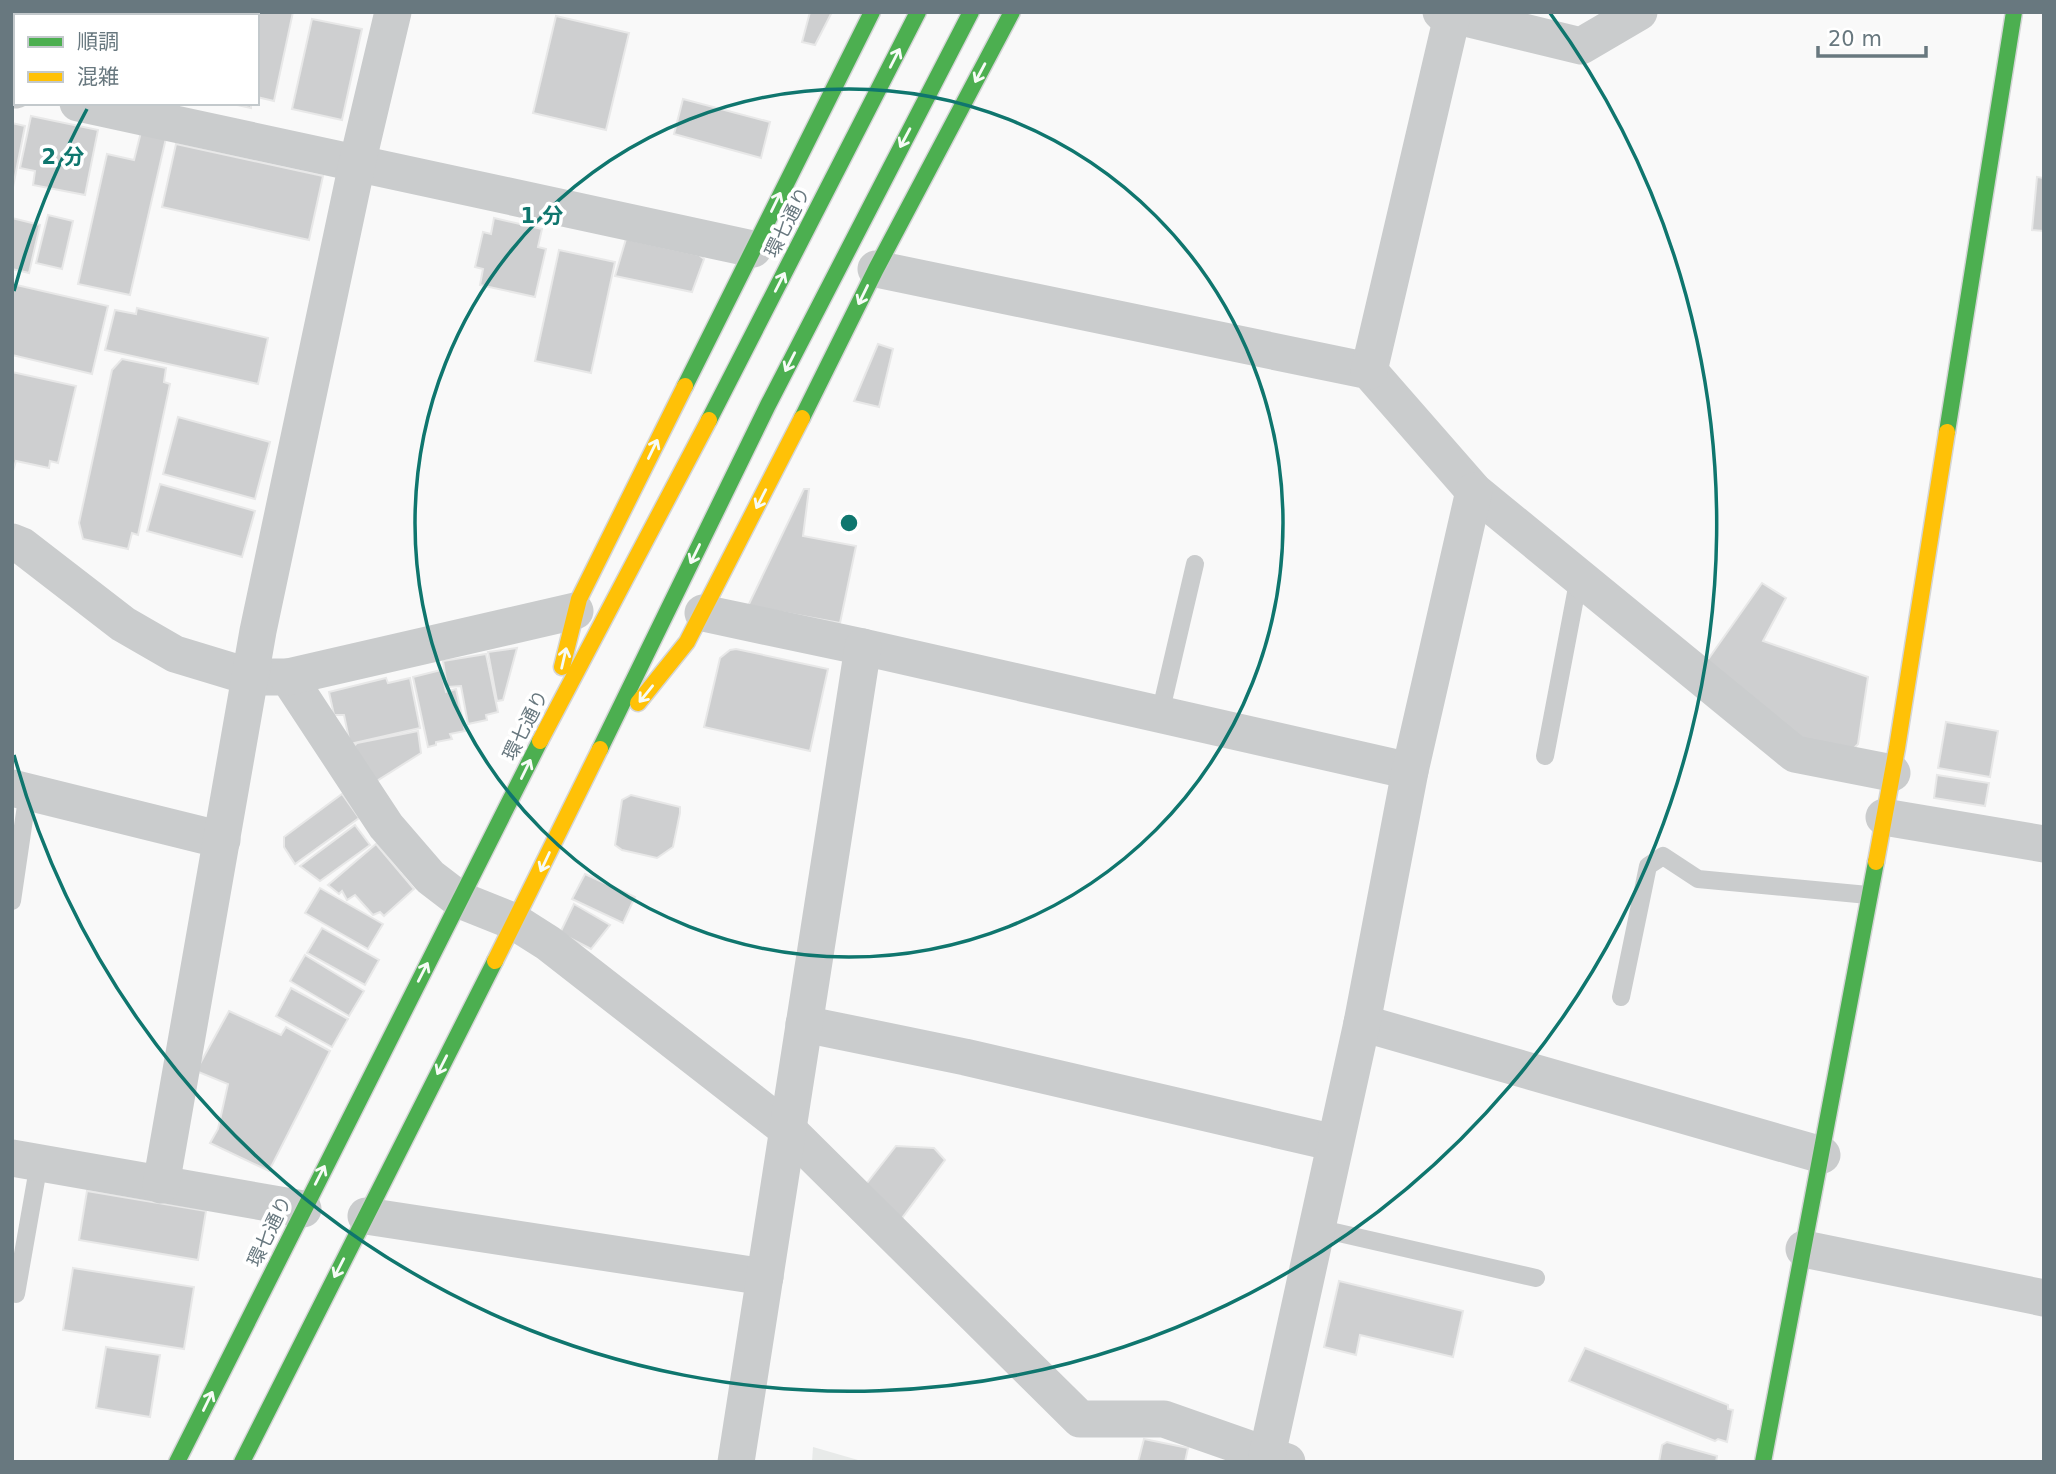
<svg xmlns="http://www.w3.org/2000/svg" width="2056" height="1474" viewBox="0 0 2056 1474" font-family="'DejaVu Sans','Noto Sans JP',sans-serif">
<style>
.built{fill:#e8eae9}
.building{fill:#cecfd0;stroke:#e8e8e8;stroke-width:2}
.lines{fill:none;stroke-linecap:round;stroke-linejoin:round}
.fast-casing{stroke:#d4d5d6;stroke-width:19}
.slow-casing{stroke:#d4d5d6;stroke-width:19}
.lane{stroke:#cacccd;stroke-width:18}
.street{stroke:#cacccd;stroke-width:37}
.fast{stroke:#4caf50;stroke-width:16}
.slow{stroke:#ffc107;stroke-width:16}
.oneway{stroke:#f6fbf6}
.ring{fill:none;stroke:#0f766e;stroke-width:3.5}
.labels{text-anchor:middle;stroke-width:7;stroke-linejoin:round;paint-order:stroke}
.street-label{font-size:19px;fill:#68787f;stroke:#fff}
.centre{fill:#0f766e;stroke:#fff;stroke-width:3.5}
.ring-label{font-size:21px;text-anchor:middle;font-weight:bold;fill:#0f766e;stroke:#fff;stroke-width:7;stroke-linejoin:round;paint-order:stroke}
</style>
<rect width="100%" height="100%" fill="#f9f9f9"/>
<polygon class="built" points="813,1447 865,1462 812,1462"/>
<g class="building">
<polygon points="38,12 83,12 82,16 55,16"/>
<polygon points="93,12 137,12 136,16 92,16"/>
<polygon points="169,12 228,12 228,16 168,16"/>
<polygon points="236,12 293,12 274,101 257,97 257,16 235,16"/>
<polygon points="810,12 832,12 815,45 802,42"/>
<polygon points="12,16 16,17 16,58 12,57"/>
<polygon points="556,16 629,33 606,130 533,113"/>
<polygon points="312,19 362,29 342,120 292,109"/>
<polygon points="683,99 770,122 761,158 674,134"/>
<polygon points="228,103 251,103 251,108"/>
<polygon points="31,116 98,130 85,195 33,185 35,171 20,168"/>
<polygon points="12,123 25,126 13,187 12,187"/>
<polygon points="141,132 166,138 130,295 78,284 107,154 134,160"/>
<polygon points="176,144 323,176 309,240 162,207"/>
<polygon points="2037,177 2044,178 2044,231 2032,230"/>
<polygon points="48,215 73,221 62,269 36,263"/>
<polygon points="12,218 40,225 29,273 12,269"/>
<polygon points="494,218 542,229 538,247 546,249 535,297 480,285 483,269 475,267 483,232 491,234"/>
<polygon points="626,239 699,255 704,259 692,292 615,276"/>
<polygon points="559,250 615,262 591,373 535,361"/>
<polygon points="12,284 108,306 92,374 12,355"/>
<polygon points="137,308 268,338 258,384 105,350 115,310 136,314"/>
<polygon points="878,344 893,349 879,407 854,401"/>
<polygon points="122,359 166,368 164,382 170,384 138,535 132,533 128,549 83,539 79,523 112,370"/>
<polygon points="12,372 76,386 58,463 50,461 49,468 16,461 12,474"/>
<polygon points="178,417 270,442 255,499 163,474"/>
<polygon points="160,484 255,511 242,557 147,531"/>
<polygon points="804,489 809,489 803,536 856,546 840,623 748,606"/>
<polygon points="1762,583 1786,598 1763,641 1868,677 1858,744 1851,751 1796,739 1702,668"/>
<polygon points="517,648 503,700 497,701 488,652"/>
<polygon points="736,649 828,669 810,751 704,727 720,658 730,650"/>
<polygon points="486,654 498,712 486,715 487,720 468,724 461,686 447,687 443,661"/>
<polygon points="441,670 446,692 456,689 465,731 450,734 452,739 436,742 436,745 428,747 413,677"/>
<polygon points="386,678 388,683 410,678 420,728 350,744 344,715 334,715 329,692"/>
<polygon points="1946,722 1998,731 1990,777 1938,768"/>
<polygon points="418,731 421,753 375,782 354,746 357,743"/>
<polygon points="1937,775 1989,783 1985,806 1934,798"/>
<polygon points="342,794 359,818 295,864 284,847 284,837"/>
<polygon points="631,795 680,807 680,813 673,847 657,858 622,850 615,845 622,800"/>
<polygon points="355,825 370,845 320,881 300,866"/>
<polygon points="376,844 414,889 384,916 380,912 373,915 355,895 347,900 342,891 339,894 328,885"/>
<polygon points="585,874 635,897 623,923 572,899"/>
<polygon points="320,888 383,924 368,949 305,913"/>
<polygon points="574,904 610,925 591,949 560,933"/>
<polygon points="322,928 379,960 365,985 307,953"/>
<polygon points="305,955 364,991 349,1016 290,981"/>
<polygon points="291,988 348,1019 332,1047 276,1016"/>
<polygon points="229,1011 281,1035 286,1027 330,1051 269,1171 210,1143 218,1129 228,1084 196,1071"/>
<polygon points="896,1146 934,1148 945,1160 899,1222 860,1192"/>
<polygon points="87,1191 206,1211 198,1260 79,1240"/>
<polygon points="73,1268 194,1287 184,1349 63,1330"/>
<polygon points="1339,1281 1463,1311 1453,1357 1360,1335 1356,1355 1324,1347"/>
<polygon points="106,1347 160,1355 150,1417 96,1408"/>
<polygon points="1585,1348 1728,1405 1728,1409 1733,1410 1727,1442 1718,1439 1715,1441 1569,1381"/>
<polygon points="1144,1439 1188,1448 1185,1462 1138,1462"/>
<polygon points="1667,1442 1717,1456 1716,1462 1659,1462 1662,1445"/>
</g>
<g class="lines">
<defs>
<g id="fast">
<polyline points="685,386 872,12"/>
<polyline points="802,418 876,269 1012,12"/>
<polyline points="709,420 918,12"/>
<polyline points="1947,432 2014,12"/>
<polyline points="600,749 768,405 971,12"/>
<polyline points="177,1462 540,741"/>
<polyline points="242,1462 495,961"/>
<polyline points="1763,1462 1876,862"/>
</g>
<g id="slow">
<polyline points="562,667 579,599 685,386"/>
<polyline points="638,703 687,642 802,418"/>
<polyline points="540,741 709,420"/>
<polyline points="1876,862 1897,748 1947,432"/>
<polyline points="495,961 600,749"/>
</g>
</defs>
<use href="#fast" class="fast-casing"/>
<use href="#slow" class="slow-casing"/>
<g class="lane">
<polyline points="1160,714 1195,564"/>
<polyline points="1545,756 1579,577"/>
<polyline points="12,901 28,792"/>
<polyline points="1621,997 1648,866 1663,856 1698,879 1868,895"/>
<polyline points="1317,1228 1536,1278"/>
<polyline points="16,1294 39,1163"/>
</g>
<g class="street">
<polyline points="1441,12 1581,46 1639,12"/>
<polyline points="12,89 16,90"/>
<polyline points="78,103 753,249"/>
<polyline points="876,269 1369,371 1474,491 1795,754 1892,773"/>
<polyline points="1369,371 1453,12"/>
<polyline points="12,542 22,546 123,624 175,654 251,677 288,677 386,826 430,877 460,900 515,922 548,943 788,1130 1080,1419 1164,1419 1287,1462"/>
<polyline points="703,613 863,647 1410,771"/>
<polyline points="288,677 575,611"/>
<polyline points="12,788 222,840"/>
<polyline points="1884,817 2044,844"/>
<polyline points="1362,1023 1822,1155"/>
<polyline points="804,1024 965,1057 1335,1143"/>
<polyline points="12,1158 303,1209"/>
<polyline points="161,1185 258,631 357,164 393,12"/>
<polyline points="366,1216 765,1277"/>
<polyline points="1804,1249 2044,1298"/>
<polyline points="1267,1455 1362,1023 1410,771 1474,491"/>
<polyline points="736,1462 863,647"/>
</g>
<use href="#fast" class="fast"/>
<use href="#slow" class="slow"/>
</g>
<defs><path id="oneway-shaft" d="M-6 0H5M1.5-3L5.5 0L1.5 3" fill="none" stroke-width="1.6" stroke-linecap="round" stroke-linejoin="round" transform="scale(1.75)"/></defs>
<g class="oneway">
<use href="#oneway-shaft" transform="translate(895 58) rotate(-63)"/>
<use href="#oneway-shaft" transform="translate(980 73) rotate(118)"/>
<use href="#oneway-shaft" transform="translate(905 138) rotate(118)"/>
<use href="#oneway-shaft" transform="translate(776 202) rotate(-64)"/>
<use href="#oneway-shaft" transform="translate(780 282) rotate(-63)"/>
<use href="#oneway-shaft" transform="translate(863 295) rotate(116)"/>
<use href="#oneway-shaft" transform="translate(790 362) rotate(117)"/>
<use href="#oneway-shaft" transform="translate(653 449) rotate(-64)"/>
<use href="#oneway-shaft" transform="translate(761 499) rotate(117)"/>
<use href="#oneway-shaft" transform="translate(695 554) rotate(116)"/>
<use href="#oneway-shaft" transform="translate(564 658) rotate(-77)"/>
<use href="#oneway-shaft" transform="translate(646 694) rotate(129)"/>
<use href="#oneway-shaft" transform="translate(526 769) rotate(-64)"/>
<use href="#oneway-shaft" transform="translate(545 862) rotate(115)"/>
<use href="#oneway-shaft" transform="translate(423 972) rotate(-63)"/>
<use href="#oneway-shaft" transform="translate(442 1065) rotate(117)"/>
<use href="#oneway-shaft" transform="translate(320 1175) rotate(-63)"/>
<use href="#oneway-shaft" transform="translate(339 1268) rotate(117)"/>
<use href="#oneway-shaft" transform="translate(208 1401) rotate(-64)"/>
</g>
<g class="ring">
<circle cx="849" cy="523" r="434"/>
<path d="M14 291A867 867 0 0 1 87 109M1550 13A867 867 0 1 1 14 755"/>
</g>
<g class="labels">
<g class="street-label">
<text transform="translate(787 222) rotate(-63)" y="7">環七通り</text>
<text transform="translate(525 725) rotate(-63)" y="7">環七通り</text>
<text transform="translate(269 1231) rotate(-64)" y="7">環七通り</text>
</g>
</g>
<circle cx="849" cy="523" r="10" class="centre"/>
<g class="ring-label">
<text x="63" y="164">2 分</text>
<text x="542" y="223">1 分</text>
</g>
<rect width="2056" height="1474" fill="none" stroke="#68787f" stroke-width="28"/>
<rect x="14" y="14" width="245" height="91" fill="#ffffff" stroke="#c3c9cc" stroke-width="2"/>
<rect x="28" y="37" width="35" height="10" fill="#4caf50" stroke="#c3c9cc" stroke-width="2"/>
<text x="77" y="49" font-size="21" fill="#68787f">順調</text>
<rect x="28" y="72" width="35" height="10" fill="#ffc107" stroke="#c3c9cc" stroke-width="2"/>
<text x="77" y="84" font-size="21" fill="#68787f">混雑</text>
<path d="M1818 46v10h108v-10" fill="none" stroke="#68787f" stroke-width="3.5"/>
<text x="1828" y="46" font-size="21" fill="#68787f" stroke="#ffffff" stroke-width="5" paint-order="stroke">20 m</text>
</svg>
